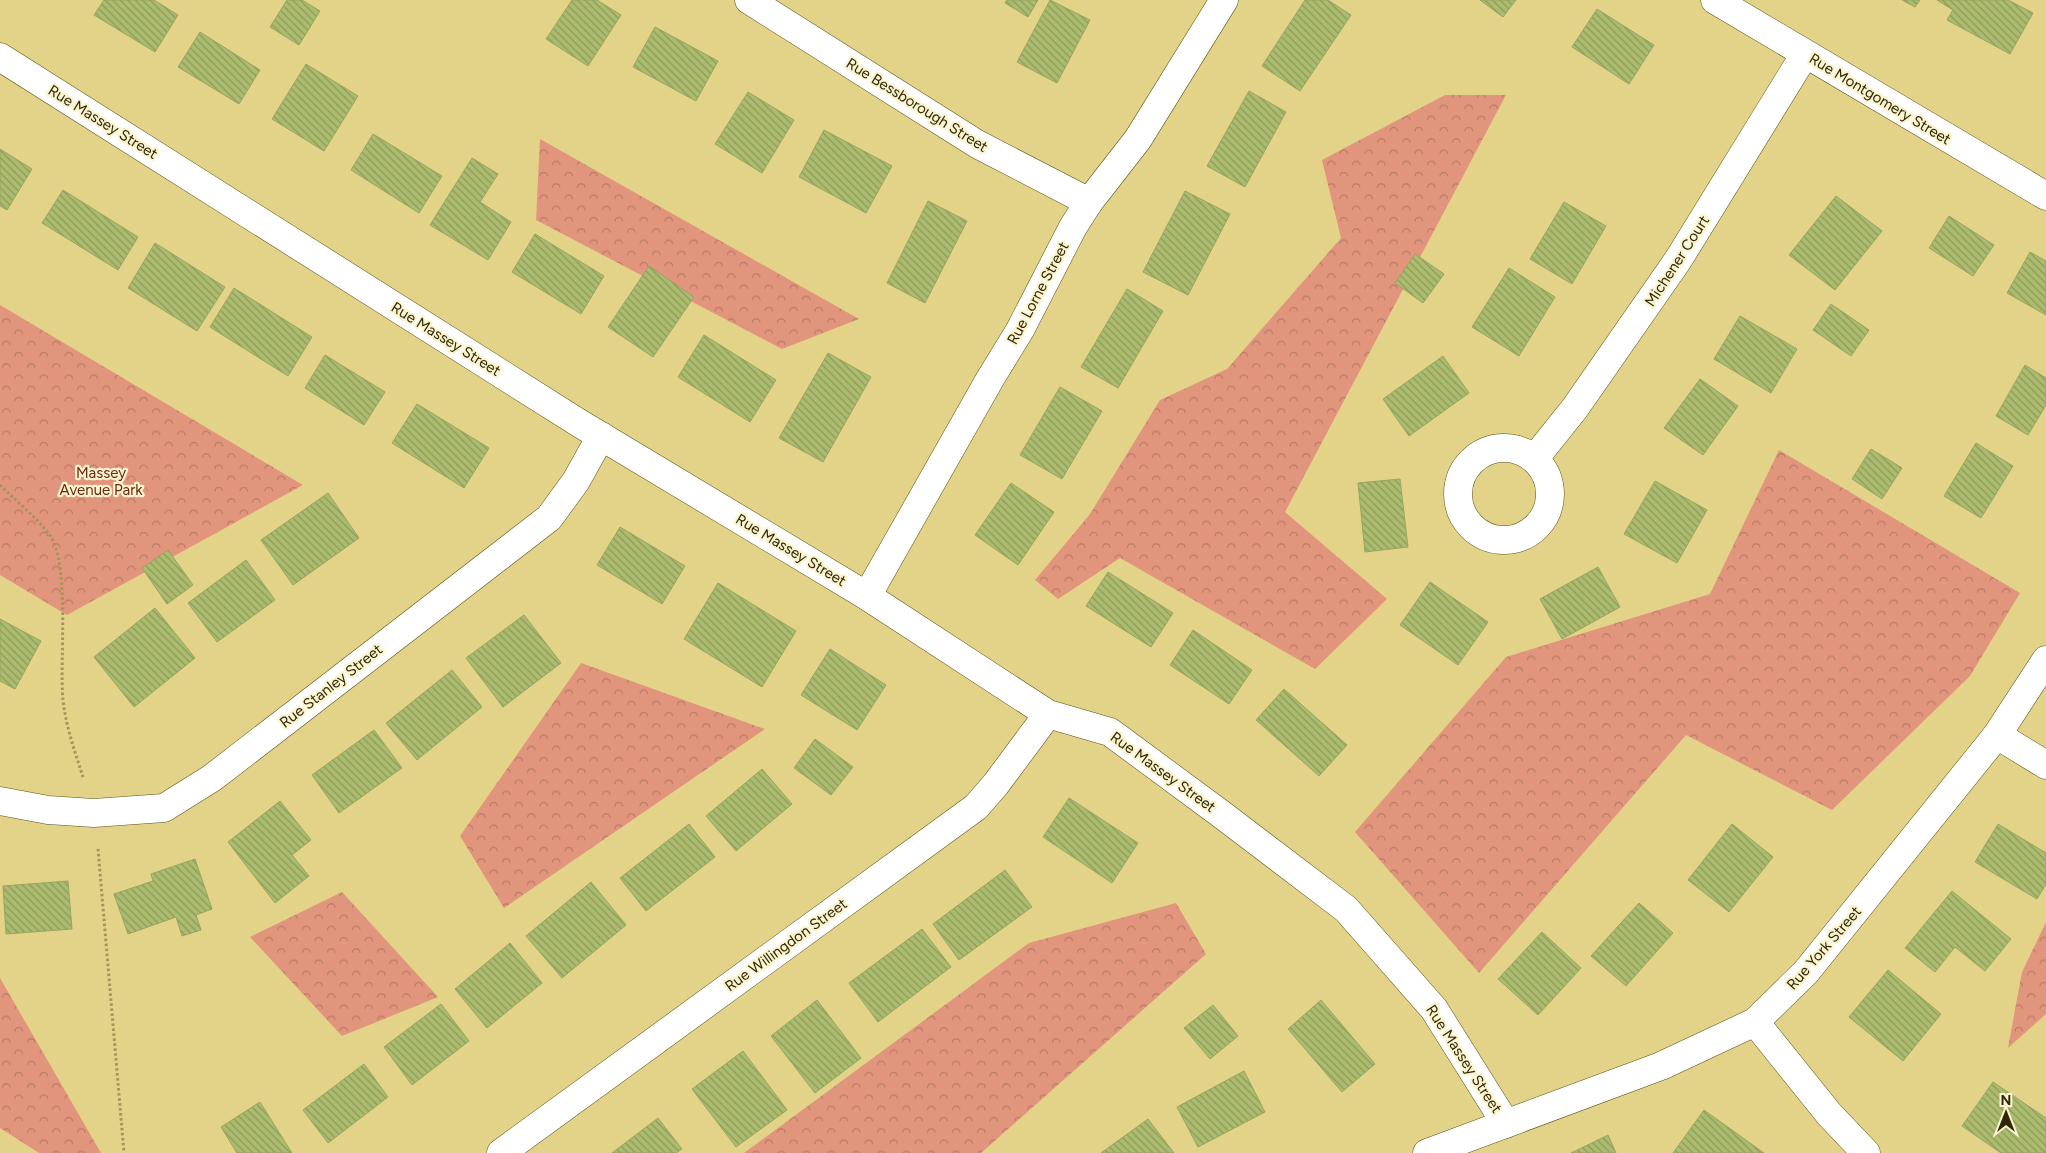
<svg xmlns="http://www.w3.org/2000/svg" width="2046" height="1153" viewBox="0 0 2046 1153" font-family="Figtree,sans-serif">
<style>
.forest{fill:url(#forest-crowns)}
.building{fill:url(#building-back-hatch);stroke:#97a55e}
.lines{fill:none;stroke-linecap:round;stroke-linejoin:round}
.minor-casing{stroke:#5c5016;stroke-width:29}
.path{stroke:#a19559;stroke-width:3;stroke-dasharray:2.5 2.5;stroke-linecap:butt}
.minor{stroke:#fff;stroke-width:28}
.labels{text-anchor:middle;stroke-width:4.5;stroke-linejoin:round;paint-order:stroke}
.street-label{font-size:15px;fill:#2e2808;stroke:#fbf4cf}
.park-label{font-size:15px;fill:#6d270f;stroke:#fbf4cf}
</style>
<defs>
<pattern id="forest-crowns" width="20" height="18" patternUnits="userSpaceOnUse" patternTransform="scale(1.25)"><rect width="20" height="18" fill="#e2957d"/><path d="M2 6a3 3 0 1 1 6 0M12 15a3 3 0 1 1 6 0" fill="none" stroke="#b87a64"/></pattern>
<pattern id="building-back-hatch" width="6" height="6" patternUnits="userSpaceOnUse" patternTransform="scale(1.25)"><rect width="6" height="6" fill="#acbc6f"/><path d="M-1 5l2 2M0 0l6 6M5-1l2 2" fill="none" stroke="#8c9959"/></pattern>
</defs>
<rect width="100%" height="100%" fill="#e3d388"/>
<g class="forest">
<polygon points="1445,95 1506,95 1285,512 1387,599 1315,669 1120,558 1058,599 1035,580 1090,514 1160,400 1227,369 1341,238 1322,160"/>
<polygon points="540,139 859,319 782,349 536,220"/>
<polygon points="0,305 303,485 67,615 0,575"/>
<polygon points="1779,450 2020,593 1970,676 1832,810 1686,735 1479,973 1355,832 1506,657 1710,594"/>
<polygon points="581,663 765,729 504,908 460,836"/>
<polygon points="342,892 438,997 342,1036 250,937"/>
<polygon points="1176,903 1206,954 981,1153 744,1153 1029,943"/>
<polygon points="2046,922 2046,1014 2008,1048 2022,972"/>
<polygon points="0,978 101,1153 39,1153 0,1128"/>
</g>
<g class="building">
<polygon points="104,0 154,0 178,15 155,52 94,15"/>
<polygon points="287,0 302,0 320,11 299,45 270,27"/>
<polygon points="572,0 597,0 621,15 588,66 546,39"/>
<polygon points="1007,0 1038,0 1028,17 1005,3"/>
<polygon points="1050,0 1090,20 1057,83 1017,62"/>
<polygon points="1305,0 1328,0 1351,15 1300,91 1262,66"/>
<polygon points="1480,0 1516,0 1503,17"/>
<polygon points="1902,0 1920,0 1915,7"/>
<polygon points="1937,0 2008,0 2033,13 2010,54 1947,20 1953,10"/>
<polygon points="1597,9 1654,45 1629,84 1572,47"/>
<polygon points="655,27 718,61 696,101 633,67"/>
<polygon points="200,32 260,70 239,104 178,67"/>
<polygon points="306,64 358,96 324,151 272,119"/>
<polygon points="1249,91 1286,112 1245,187 1207,166"/>
<polygon points="748,92 794,120 762,173 715,144"/>
<polygon points="824,130 892,166 866,213 799,177"/>
<polygon points="373,134 442,176 419,213 351,170"/>
<polygon points="0,149 32,169 7,210 0,206"/>
<polygon points="472,158 498,174 480,202 511,222 488,260 430,225"/>
<polygon points="63,190 138,237 118,270 42,223"/>
<polygon points="1185,191 1230,214 1188,295 1143,272"/>
<polygon points="1836,196 1882,231 1835,290 1789,255"/>
<polygon points="928,201 967,221 925,303 887,283"/>
<polygon points="1564,202 1606,226 1572,284 1530,259"/>
<polygon points="1949,216 1994,245 1973,276 1929,248"/>
<polygon points="535,234 604,276 581,314 512,272"/>
<polygon points="155,243 225,287 197,331 128,288"/>
<polygon points="2030,252 2046,261 2046,315 2007,293"/>
<polygon points="1415,254 1444,274 1423,303 1395,283"/>
<polygon points="649,266 694,297 653,357 608,327"/>
<polygon points="1509,268 1555,297 1519,356 1472,327"/>
<polygon points="234,288 312,337 288,376 210,327"/>
<polygon points="1127,289 1163,311 1118,388 1081,367"/>
<polygon points="1831,304 1869,330 1851,356 1813,330"/>
<polygon points="1740,316 1797,349 1771,393 1714,359"/>
<polygon points="704,335 776,380 750,422 678,377"/>
<polygon points="828,353 871,377 823,462 779,438"/>
<polygon points="325,355 385,392 364,425 305,388"/>
<polygon points="1443,356 1469,393 1409,436 1383,399"/>
<polygon points="2025,365 2046,378 2046,405 2028,435 1996,416"/>
<polygon points="1700,379 1738,406 1703,455 1664,428"/>
<polygon points="1060,387 1102,411 1062,479 1020,455"/>
<polygon points="417,404 489,448 464,488 392,443"/>
<polygon points="1976,443 2013,466 1981,518 1944,496"/>
<polygon points="1871,449 1902,468 1882,499 1852,479"/>
<polygon points="1400,479 1408,547 1365,552 1358,483"/>
<polygon points="1655,481 1707,510 1677,563 1624,534"/>
<polygon points="1011,483 1054,512 1018,565 975,535"/>
<polygon points="328,493 359,538 293,585 261,540"/>
<polygon points="620,527 685,566 662,604 597,565"/>
<polygon points="168,550 193,585 167,604 142,568"/>
<polygon points="246,560 275,600 217,642 188,603"/>
<polygon points="1598,567 1620,607 1562,639 1540,599"/>
<polygon points="1108,572 1173,613 1151,647 1086,606"/>
<polygon points="1430,582 1488,622 1458,665 1400,625"/>
<polygon points="718,583 796,631 762,687 684,639"/>
<polygon points="155,608 195,658 134,707 94,657"/>
<polygon points="524,615 561,663 503,707 466,658"/>
<polygon points="0,619 41,641 15,689 0,681"/>
<polygon points="1193,630 1252,670 1229,704 1170,665"/>
<polygon points="830,649 886,685 857,730 801,695"/>
<polygon points="452,670 482,707 417,760 386,723"/>
<polygon points="1284,689 1347,745 1319,776 1256,720"/>
<polygon points="374,730 402,768 339,813 312,775"/>
<polygon points="815,739 853,767 831,795 794,768"/>
<polygon points="762,769 792,804 736,851 706,816"/>
<polygon points="1069,798 1138,843 1112,883 1043,837"/>
<polygon points="280,801 311,840 292,855 309,876 275,903 228,842"/>
<polygon points="689,824 715,857 646,911 620,878"/>
<polygon points="1732,824 1773,857 1729,912 1688,880"/>
<polygon points="1998,824 2046,853 2046,884 2037,899 1975,862"/>
<polygon points="195,859 212,909 196,915 201,930 182,936 176,917 128,934 114,894 153,881 151,874"/>
<polygon points="1005,870 1032,907 959,960 933,924"/>
<polygon points="68,881 72,929 6,934 3,886"/>
<polygon points="591,882 626,925 562,978 526,936"/>
<polygon points="1952,891 2011,939 1985,971 1955,947 1935,972 1905,948"/>
<polygon points="1639,903 1673,933 1626,986 1591,956"/>
<polygon points="922,929 951,967 878,1022 849,983"/>
<polygon points="1542,932 1581,968 1538,1015 1498,979"/>
<polygon points="510,943 542,983 487,1028 455,989"/>
<polygon points="1888,970 1941,1014 1903,1061 1849,1017"/>
<polygon points="817,1000 861,1058 815,1093 771,1036"/>
<polygon points="1321,1000 1375,1064 1342,1092 1288,1029"/>
<polygon points="441,1004 469,1041 412,1085 384,1047"/>
<polygon points="1213,1005 1238,1036 1210,1059 1184,1028"/>
<polygon points="743,1051 787,1110 736,1147 692,1089"/>
<polygon points="364,1064 388,1097 328,1143 303,1110"/>
<polygon points="1244,1071 1265,1112 1198,1147 1177,1107"/>
<polygon points="1993,1082 2046,1118 2046,1153 2001,1153 1962,1126"/>
<polygon points="260,1102 292,1153 237,1153 221,1127"/>
<polygon points="1704,1110 1764,1153 1673,1153"/>
<polygon points="658,1118 682,1149 676,1153 612,1153"/>
<polygon points="1148,1119 1174,1153 1101,1153"/>
<polygon points="1608,1135 1616,1153 1571,1153"/>
</g>
<g class="lines">
<defs>
<g id="minor">
<polyline points="749,0 977,144 1089,202"/>
<polyline points="1715,0 2046,196"/>
<polyline points="0,57 579,423 867,596 1048,714 1110,732 1221,814 1346,909 1434,1009 1506,1124"/>
<circle cx="1504" cy="494" r="46"/>
<polyline points="1535,458 1575,408 1678,260 1805,54"/>
<polyline points="867,596 990,379 1020,330 1073,227 1089,202 1138,139 1224,0"/>
<polyline points="1997,735 2046,765"/>
<polyline points="0,801 48,810 94,813 164,808 212,778 549,518 576,481 601,436"/>
<polyline points="1755,1022 1829,1114 1866,1153"/>
<polyline points="501,1153 976,807 996,784 1048,714"/>
<polyline points="1427,1153 1661,1066 1755,1022 1806,972 1997,735 2046,660"/>
</g>
</defs>
<use href="#minor" class="minor-casing"/>
<g class="path">
<path d="M0,485C14,499 38,519 49,534C71,564 59,660 63,700C66,727 75,752 83,777"/>
<polyline points="98,849 124,1153"/>
</g>
<use href="#minor" class="minor"/>
</g>
<g class="labels">
<g class="street-label">
<text transform="translate(1880 99) rotate(31)" y="5">Rue Montgomery Street</text>
<text transform="translate(917 105) rotate(32)" y="5">Rue Bessborough Street</text>
<text transform="translate(103 122) rotate(32)" y="5">Rue Massey Street</text>
<text transform="translate(1677 261) rotate(-57)" y="5">Michener Court</text>
<text transform="translate(1038 293) rotate(-62)" y="5">Rue Lorne Street</text>
<text transform="translate(446 339) rotate(32)" y="5">Rue Massey Street</text>
<text transform="translate(791 550) rotate(31)" y="5">Rue Massey Street</text>
<text transform="translate(331 686) rotate(-38)" y="5">Rue Stanley Street</text>
<text transform="translate(1163 772) rotate(36)" y="5">Rue Massey Street</text>
<text transform="translate(786 945) rotate(-36)" y="5">Rue Willingdon Street</text>
<text transform="translate(1824 948) rotate(-49)" y="5">Rue York Street</text>
<text transform="translate(1464 1059) rotate(57)" y="5">Rue Massey Street</text>
</g>
<g class="park-label">
<text x="101" y="478">Massey<tspan x="101" dy="17">Avenue Park</tspan></text>
</g>
</g>
<g transform="translate(2006 1113)" stroke="#fbf4cf" stroke-width="4" paint-order="stroke">
<path d="M0-4L9 19L0 12L-9 19Z" fill="#2e2808"/>
<text y="-8" font-size="14" font-weight="bold" text-anchor="middle" fill="#2e2808">N</text>
</g>
</svg>
